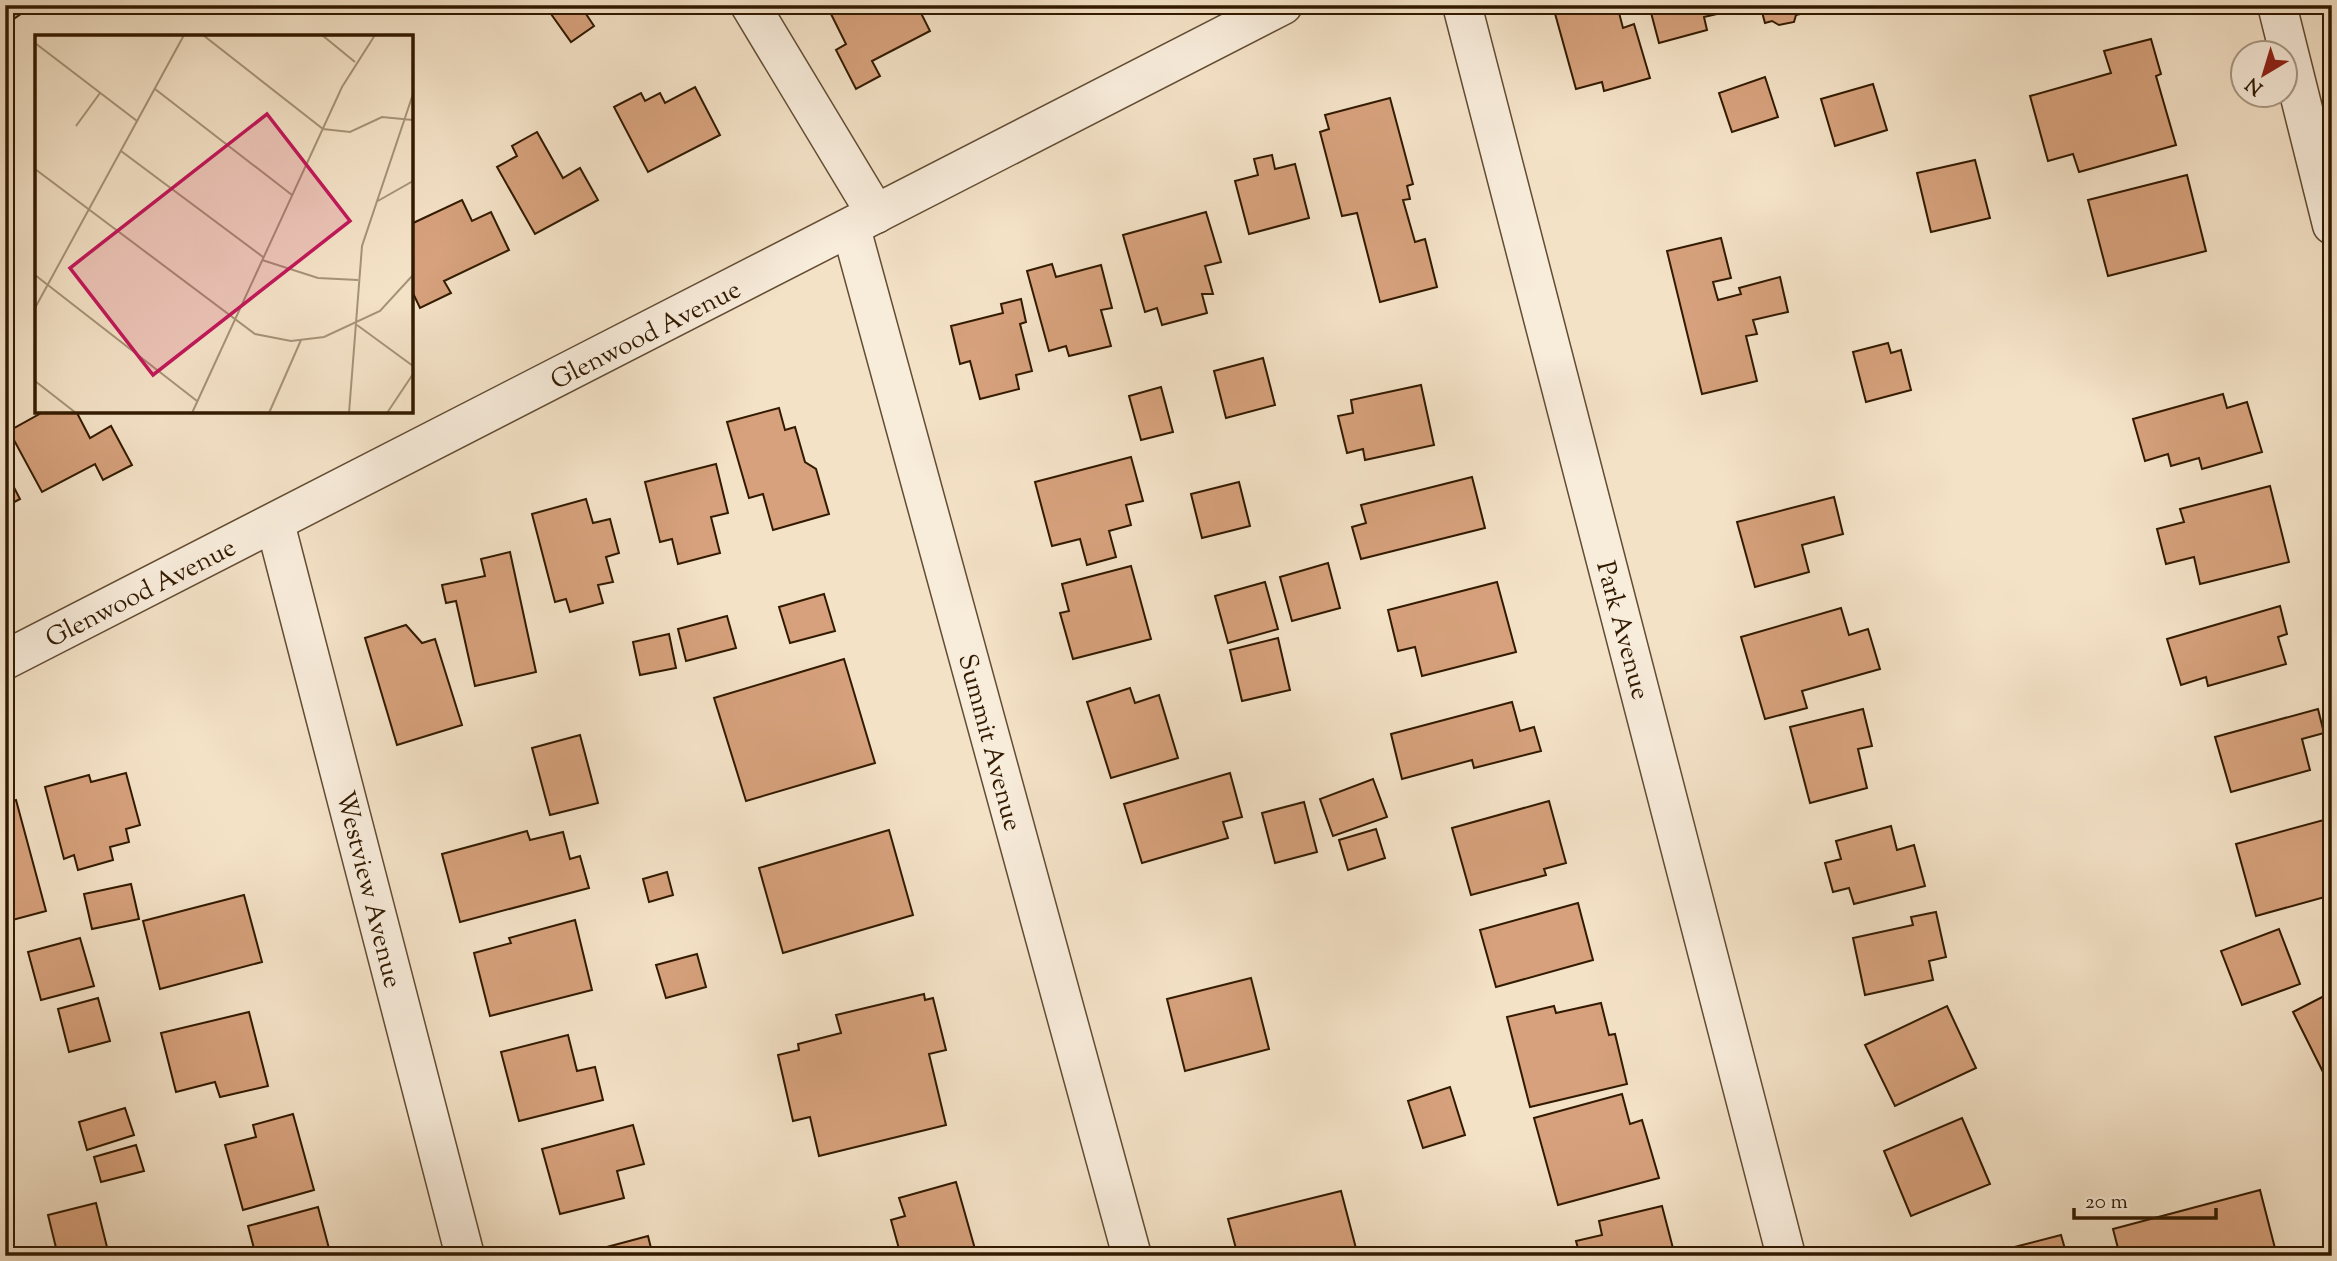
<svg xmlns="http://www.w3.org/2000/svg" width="2337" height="1261" viewBox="0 0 2337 1261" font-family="'Sorts Mill Goudy',serif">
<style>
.building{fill:#d6a17c;stroke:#321a00;stroke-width:2}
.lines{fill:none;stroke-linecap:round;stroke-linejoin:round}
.minor-casing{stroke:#624c32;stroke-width:41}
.minor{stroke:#f8ecdb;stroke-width:38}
.labels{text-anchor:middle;stroke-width:6;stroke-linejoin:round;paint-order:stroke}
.street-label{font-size:26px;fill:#321a00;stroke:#f8ecdb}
.inset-road{fill:none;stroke:#a69277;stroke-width:2}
.view{fill:#c2185b;fill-opacity:0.15;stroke:#c2185b;stroke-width:3.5}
.inset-edge{fill:none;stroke:#321a00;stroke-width:3.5}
</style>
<rect width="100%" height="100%" fill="#f4e2c7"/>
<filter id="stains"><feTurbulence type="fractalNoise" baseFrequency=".00286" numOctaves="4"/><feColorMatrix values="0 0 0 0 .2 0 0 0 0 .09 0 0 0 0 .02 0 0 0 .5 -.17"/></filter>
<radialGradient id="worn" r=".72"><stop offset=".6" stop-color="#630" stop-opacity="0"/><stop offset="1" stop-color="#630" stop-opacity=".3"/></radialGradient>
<g class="building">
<polygon points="5,5 25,5 28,9 5,25"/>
<polygon points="563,5 580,5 594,26 571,42 551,14"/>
<polygon points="832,5 917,5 930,31 872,61 880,76 856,89 836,50 846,44 831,14 835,11"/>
<polygon points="1561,5 1617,5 1623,28 1634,24 1650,78 1604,91 1602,82 1576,89 1554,10 1562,10"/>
<polygon points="1649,5 1715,5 1717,14 1704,17 1707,30 1659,43"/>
<polygon points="1760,5 1832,5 1832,6 1796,15 1794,22 1779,25 1772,21 1765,23"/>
<polygon points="2151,39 2161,74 2156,76 2176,145 2079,172 2073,154 2048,161 2030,96 2111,73 2104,51"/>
<polygon points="1765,77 1778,117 1732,132 1719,93"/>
<polygon points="1873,84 1887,130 1835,146 1821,99"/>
<polygon points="695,87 720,135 648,172 614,107 641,93 645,101 660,93 665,103"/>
<polygon points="1390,98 1413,184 1407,186 1410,199 1403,200 1415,242 1425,239 1437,287 1380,302 1357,213 1342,216 1320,132 1329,129 1325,115"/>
<polygon points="537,132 563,178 580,168 598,200 535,234 497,167 517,156 512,146"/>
<polygon points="1272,155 1275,169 1295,164 1309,218 1249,234 1235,181 1258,175 1254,159"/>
<polygon points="1975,160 1990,218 1931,232 1917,173"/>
<polygon points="2187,175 2206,251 2108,276 2088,200"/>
<polygon points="462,200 472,221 491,212 509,250 444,281 451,293 420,308 411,289 411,224"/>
<polygon points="1206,212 1221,262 1205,266 1213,294 1202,294 1207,313 1162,325 1157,308 1145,312 1123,235"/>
<polygon points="1721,238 1731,278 1713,282 1718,300 1741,294 1739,288 1780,277 1788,312 1753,320 1757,334 1746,336 1757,381 1702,394 1667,251"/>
<polygon points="1052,264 1056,277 1101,265 1112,308 1101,310 1111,346 1069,356 1066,346 1049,351 1027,271"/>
<polygon points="1021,299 1026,322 1020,324 1032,371 1016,375 1019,389 980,399 970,361 960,364 951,326 1003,313 1001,304"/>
<polygon points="1888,343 1891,353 1901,350 1911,390 1866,402 1853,352"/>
<polygon points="1263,358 1275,405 1226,418 1214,371"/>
<polygon points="1421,385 1434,445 1365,460 1363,449 1347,453 1338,416 1353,413 1351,400"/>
<polygon points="1161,387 1173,432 1141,440 1129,396"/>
<polygon points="2223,394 2227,408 2247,402 2262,452 2202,469 2199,458 2171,466 2168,454 2145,461 2133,419"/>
<polygon points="779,408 785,430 795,427 805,462 816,469 829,514 773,530 763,494 749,498 727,422"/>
<polygon points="45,411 76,411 90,438 111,426 132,465 103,480 95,464 42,492 9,431"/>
<polygon points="1131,457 1143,501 1126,505 1131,525 1109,531 1116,557 1087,565 1080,539 1052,546 1035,482"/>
<polygon points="716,464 728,513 711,517 720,553 678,564 672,539 660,542 645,482"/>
<polygon points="5,470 20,499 5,507"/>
<polygon points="1472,477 1485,528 1361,559 1352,527 1366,523 1361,505"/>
<polygon points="1239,482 1250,526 1202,538 1191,494"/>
<polygon points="2270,486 2289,562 2200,584 2194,557 2166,564 2157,529 2184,522 2180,509"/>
<polygon points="1834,497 1843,534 1802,545 1809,572 1755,587 1737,522"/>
<polygon points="586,499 593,523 610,519 619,553 606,557 613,582 598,585 603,603 570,612 566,599 555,602 532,514"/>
<polygon points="510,552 536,672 475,686 456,601 446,603 442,585 485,576 481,559"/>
<polygon points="1328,563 1340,608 1292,621 1280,577"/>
<polygon points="1131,566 1151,639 1073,659 1060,613 1069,611 1062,584"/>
<polygon points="1265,582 1278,629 1228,643 1215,596"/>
<polygon points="1497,582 1516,652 1422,676 1415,647 1398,651 1388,610"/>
<polygon points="824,594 835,631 790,643 779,607"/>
<polygon points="2280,606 2287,634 2278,637 2286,664 2208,686 2206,677 2181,685 2167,639"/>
<polygon points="1841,608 1849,635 1868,629 1880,669 1802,691 1807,708 1765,719 1741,637"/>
<polygon points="727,616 736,648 686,661 678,629"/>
<polygon points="406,625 422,643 435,639 462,725 397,745 365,638"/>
<polygon points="669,634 676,668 640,675 633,642"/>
<polygon points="1278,638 1290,690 1242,701 1230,650"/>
<polygon points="844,659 875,763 746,801 714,698"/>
<polygon points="1130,688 1135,703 1159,695 1178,758 1111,778 1087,702"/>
<polygon points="1512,702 1520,731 1534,727 1541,751 1474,768 1472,760 1402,779 1391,734"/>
<polygon points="1863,709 1872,746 1858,749 1867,788 1810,803 1790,727"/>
<polygon points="2318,709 2324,733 2302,739 2310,770 2231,792 2215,737"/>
<polygon points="580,735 598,803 550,815 532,748"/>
<polygon points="126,773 140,825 126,829 129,842 110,847 113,860 78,870 74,855 64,859 45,787 89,775 91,782"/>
<polygon points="1230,773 1242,817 1223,822 1228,838 1142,863 1124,804"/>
<polygon points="1373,779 1387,817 1333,836 1320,799"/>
<polygon points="16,800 46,911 5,922 5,803"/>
<polygon points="1549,801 1566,863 1544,869 1546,875 1471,895 1452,828"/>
<polygon points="1304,802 1317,852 1275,863 1262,813"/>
<polygon points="2331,818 2332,895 2256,916 2236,844"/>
<polygon points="1891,826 1897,850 1914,845 1925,886 1854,904 1849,888 1833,892 1825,863 1841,859 1836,841"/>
<polygon points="1376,829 1385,858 1348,870 1339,840"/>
<polygon points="889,830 913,915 783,953 759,868"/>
<polygon points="527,831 530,840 563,832 570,859 580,856 589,888 460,922 442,854"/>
<polygon points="667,872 673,895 649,902 643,879"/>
<polygon points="131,884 139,919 92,929 84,894"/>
<polygon points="244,895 262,962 160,989 143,921"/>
<polygon points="1578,903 1593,960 1496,987 1480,930"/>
<polygon points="1936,912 1946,957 1929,961 1933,980 1865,995 1853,938 1913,925 1911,917"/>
<polygon points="575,920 592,990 490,1016 474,953 511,943 509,938"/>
<polygon points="2279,929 2300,984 2242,1005 2221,951"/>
<polygon points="80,938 94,986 41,1000 28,952"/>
<polygon points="697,954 706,987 666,998 656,965"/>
<polygon points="1251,978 1269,1049 1185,1071 1167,999"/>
<polygon points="2332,992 2332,1090 2293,1012"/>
<polygon points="924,994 925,1000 933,998 946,1050 929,1054 946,1125 819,1156 810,1117 793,1121 778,1055 799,1050 798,1044 841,1033 836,1015"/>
<polygon points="98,998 110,1041 69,1052 58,1009"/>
<polygon points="1601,1003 1609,1035 1615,1034 1627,1084 1530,1107 1507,1017 1554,1006 1556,1013"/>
<polygon points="1947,1006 1976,1068 1895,1106 1865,1045"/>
<polygon points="249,1012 268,1086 220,1097 215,1082 176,1092 161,1033"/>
<polygon points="568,1035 577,1071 595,1067 603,1100 519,1121 501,1052"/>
<polygon points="1450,1087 1465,1135 1423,1148 1408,1101"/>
<polygon points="1622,1094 1630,1124 1642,1120 1659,1178 1558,1205 1534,1118"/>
<polygon points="125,1108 134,1135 87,1150 79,1122"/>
<polygon points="293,1114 314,1190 243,1210 225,1145 256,1137 253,1125"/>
<polygon points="1962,1118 1990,1184 1911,1216 1884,1151"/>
<polygon points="633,1125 644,1164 617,1171 624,1198 560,1214 542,1149"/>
<polygon points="136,1145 144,1171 101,1182 94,1157"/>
<polygon points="956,1182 977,1256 901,1256 891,1220 905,1216 899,1198"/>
<polygon points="2260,1190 2277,1256 2120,1256 2113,1229"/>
<polygon points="1341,1191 1358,1256 1238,1256 1228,1219"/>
<polygon points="96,1203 108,1251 91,1256 58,1256 48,1215"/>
<polygon points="1662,1206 1675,1256 1580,1256 1576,1241 1602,1235 1599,1221"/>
<polygon points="318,1207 331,1256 256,1256 248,1226"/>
<polygon points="2061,1235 2067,1256 1992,1256 1991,1253"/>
<polygon points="648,1236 653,1256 573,1256"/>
</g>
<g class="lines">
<defs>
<g id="minor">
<polyline points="750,5 876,214"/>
<polyline points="1462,5 1786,1256"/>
<polyline points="2277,5 2332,225"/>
<polyline points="851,228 1132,1256"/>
<polyline points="275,523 465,1256"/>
<polyline points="5,660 1283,5"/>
</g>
</defs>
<use href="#minor" class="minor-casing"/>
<use href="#minor" class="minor"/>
</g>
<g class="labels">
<g class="street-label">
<text transform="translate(645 334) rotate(-27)" y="9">Glenwood Avenue</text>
<text transform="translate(140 592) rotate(-27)" y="9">Glenwood Avenue</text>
<text transform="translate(1624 630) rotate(75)" y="9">Park Avenue</text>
<text transform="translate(991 742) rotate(75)" y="9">Summit Avenue</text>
<text transform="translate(370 889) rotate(76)" y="9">Westview Avenue</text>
</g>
</g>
<g transform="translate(35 35)">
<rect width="378" height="378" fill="#f4e2c7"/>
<path class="inset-road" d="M168,0L288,94L315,97L347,82L378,85M287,0L320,27M0,8L102,86M120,54L257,160M41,91L65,58M86,116L228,222M0,134L220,299L256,306L289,302L345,276L378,240M341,167L378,146M227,225L283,243L323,245M0,240L162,366M0,273L149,0M322,290L378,331M0,346L41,378M157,378L307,52L340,0M234,378L266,305M314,378L327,211L378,59M352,378L378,339"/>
<path class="view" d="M232,79L315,186L118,340L35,233Z"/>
<rect width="378" height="378" class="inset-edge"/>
</g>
<rect width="2337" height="1261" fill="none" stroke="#f4e2c7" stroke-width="28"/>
<rect x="7" y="7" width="2323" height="1247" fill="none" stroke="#321a00" stroke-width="3.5"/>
<rect x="14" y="14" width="2309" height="1233" fill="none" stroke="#321a00" stroke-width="2"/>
<g transform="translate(2264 74) rotate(218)"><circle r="33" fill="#f8ecdb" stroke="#a99883" stroke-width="2"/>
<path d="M0-5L12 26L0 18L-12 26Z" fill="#8f2418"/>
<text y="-10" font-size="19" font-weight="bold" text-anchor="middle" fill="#321a00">N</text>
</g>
<path d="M2074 1208v10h142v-10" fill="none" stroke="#321a00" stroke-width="3.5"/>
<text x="2085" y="1208" font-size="21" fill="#321a00" stroke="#f8ecdb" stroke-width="5" paint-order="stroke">20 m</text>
<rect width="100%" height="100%" filter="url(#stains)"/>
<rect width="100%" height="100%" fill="url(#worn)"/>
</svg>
